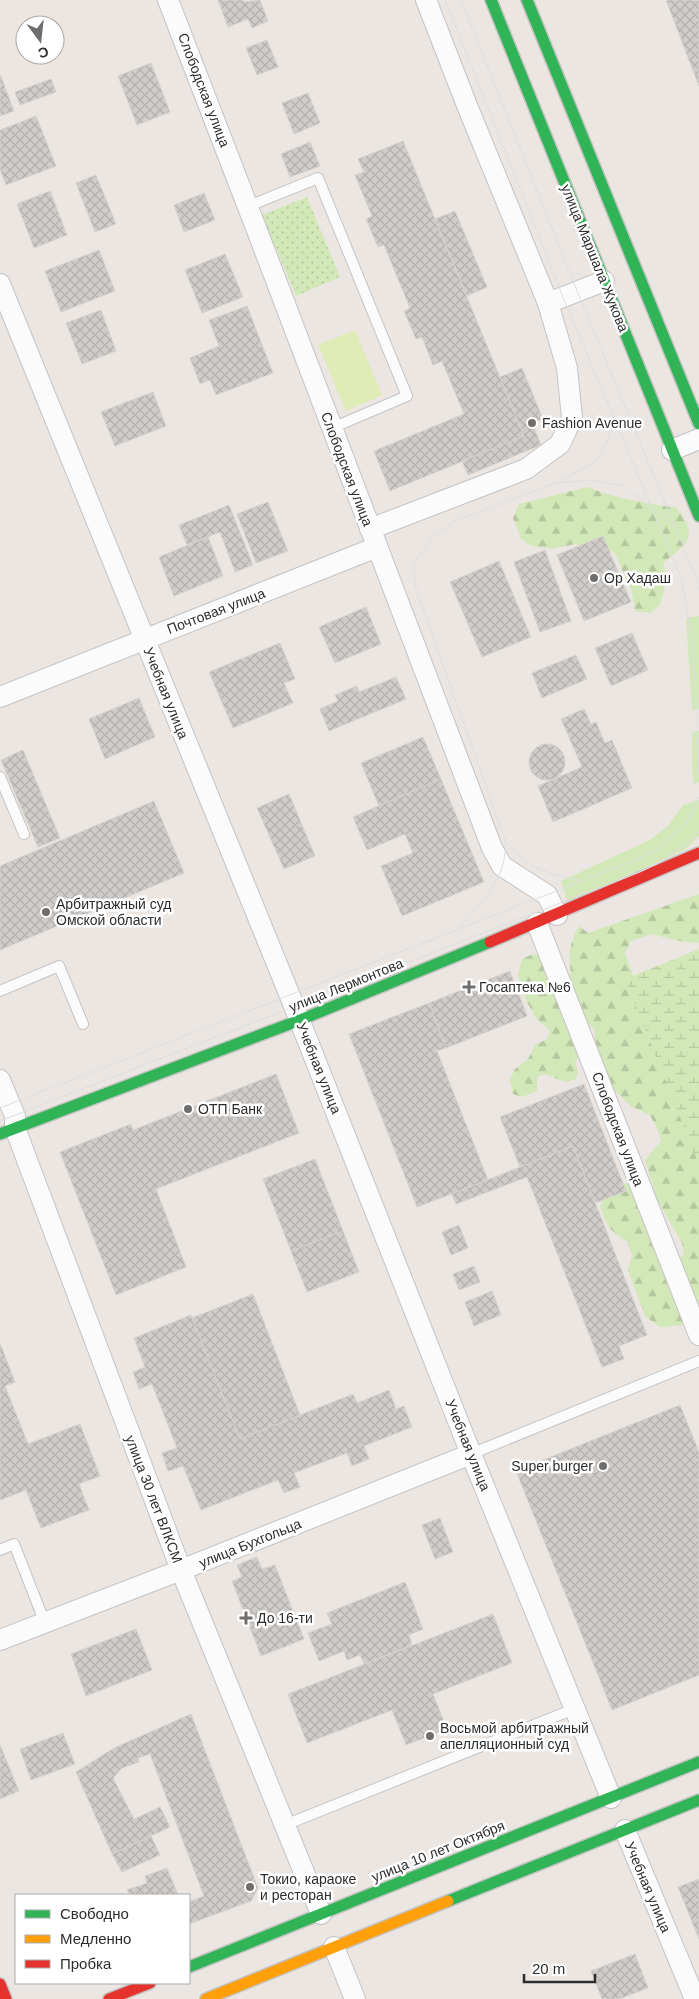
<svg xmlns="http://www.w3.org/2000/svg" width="699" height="1999" viewBox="0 0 699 1999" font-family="Helvetica,sans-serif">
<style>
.grass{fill:#d3e8b9}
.forest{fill:url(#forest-firs)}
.wetland{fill:url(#wetland-marsh)}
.park{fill:url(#park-dots)}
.pitch{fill:#dfecb6}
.building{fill:url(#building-cross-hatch);stroke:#d6d2ce}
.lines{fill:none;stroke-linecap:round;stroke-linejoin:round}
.lane-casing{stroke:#c4c3c3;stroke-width:12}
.street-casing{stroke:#c4c3c3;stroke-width:22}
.fast-casing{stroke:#c4c3c3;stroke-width:14}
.slow-casing{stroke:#c4c3c3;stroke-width:14}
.jam-casing{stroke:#c4c3c3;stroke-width:14}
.lane{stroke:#fcfbfb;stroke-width:10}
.street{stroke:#fcfbfb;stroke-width:20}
.fast{stroke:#30b455;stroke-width:11}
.slow{stroke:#ff9f0a;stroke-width:11}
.jam{stroke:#e5322d;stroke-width:11}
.tram{stroke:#dedee0;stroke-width:1}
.poi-dot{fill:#706e6c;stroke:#fff;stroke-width:2}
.labels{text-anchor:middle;stroke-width:5;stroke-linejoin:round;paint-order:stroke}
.street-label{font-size:14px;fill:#2d2d2d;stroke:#fff}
.poi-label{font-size:14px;fill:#2d2d2d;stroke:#fff;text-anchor:start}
</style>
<defs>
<pattern id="forest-firs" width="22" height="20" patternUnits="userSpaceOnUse" patternTransform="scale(1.25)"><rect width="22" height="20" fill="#d3e8b9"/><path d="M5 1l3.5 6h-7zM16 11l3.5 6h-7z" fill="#b5c79f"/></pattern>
<pattern id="wetland-marsh" width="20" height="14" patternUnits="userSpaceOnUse" patternTransform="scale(1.25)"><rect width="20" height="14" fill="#d3e8b9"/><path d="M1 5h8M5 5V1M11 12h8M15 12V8" fill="none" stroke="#b5c79f"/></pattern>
<pattern id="park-dots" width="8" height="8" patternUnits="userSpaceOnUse" patternTransform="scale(1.25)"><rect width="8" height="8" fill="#d3e8b9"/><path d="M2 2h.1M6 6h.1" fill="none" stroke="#b5c79f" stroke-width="1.8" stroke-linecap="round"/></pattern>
<pattern id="building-cross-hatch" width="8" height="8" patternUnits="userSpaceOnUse" patternTransform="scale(1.25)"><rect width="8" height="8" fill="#d0ccc9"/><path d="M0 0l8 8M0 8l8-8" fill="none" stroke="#b3b0ad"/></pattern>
</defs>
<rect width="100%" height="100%" fill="#ebe6e2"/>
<!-- grass -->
<g class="grass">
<path d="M 699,616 L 699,709 L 692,711 L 686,618 Z"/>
<path d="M 699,731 L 699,782 L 694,784 L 692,770 L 692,732 Z"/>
<path d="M 699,800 L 699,836 L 686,849 L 568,903 L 561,881 L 650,840 L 669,825 L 683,805 Z"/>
</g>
<!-- forest -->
<g class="forest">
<path d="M 588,487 C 616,499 647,503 677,508 C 699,538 688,543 663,563 L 667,578 L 660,605 L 650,613 L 635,611 L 631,589 L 614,552 L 575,544 L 553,549 L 531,546 L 521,539 L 513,518 L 519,504 Z"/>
<path d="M 699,894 L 699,943 L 678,941 L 652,934 L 631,941 L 625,953 L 699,1154 L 699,1327 L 685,1325 L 660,1327 L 645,1316 L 634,1287 L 628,1270 L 632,1255 L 627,1241 C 610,1232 605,1223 600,1206 L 609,1186 L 630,1183 L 642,1207 L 647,1229 L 676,1260 L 684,1255 L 682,1243 L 657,1199 L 645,1160 L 661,1141 L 659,1133 L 650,1115 L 632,1107 L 613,1089 L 594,1052 L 595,1031 L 583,1017 L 582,1006 L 562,1003 L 581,1055 L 575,1061 L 578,1072 L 576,1079 L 565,1082 L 545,1074 L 537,1077 L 537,1091 L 522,1097 L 513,1094 L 510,1079 L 515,1069 L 528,1059 L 535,1045 L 547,1039 L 550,1031 L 535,1017 L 526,1000 L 518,976 L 522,959 L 533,954 L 543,956 L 556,981 L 571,974 C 568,953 569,945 579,926 L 588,933 Z"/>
</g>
<!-- wetland -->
<path class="wetland" d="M 699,949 L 699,1165 L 625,979 Z"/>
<!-- park -->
<path class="park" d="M 307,197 L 340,277 L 296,296 L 262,215 Z"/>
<!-- pitch -->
<path class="pitch" d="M 355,330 L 382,395 L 346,411 L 318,345 Z"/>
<!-- building -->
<g class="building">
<path d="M 218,0 L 243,0 L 244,2 L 260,0 L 268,21 L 252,28 L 248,19 L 228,27 Z"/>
<path d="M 666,0 L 699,0 L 699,86 Z"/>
<path d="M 267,40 L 278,67 L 257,75 L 246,48 Z"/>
<path d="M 151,63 L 170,112 L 137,125 L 118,76 Z"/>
<path d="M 0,74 L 14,111 L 0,116 Z"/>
<path d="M 51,79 L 56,92 L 20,105 L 15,92 Z"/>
<path d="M 308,93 L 320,123 L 294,134 L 282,103 Z"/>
<path d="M 36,116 L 56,166 L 6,185 L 0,169 L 0,130 Z"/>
<path d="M 403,141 L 524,436 L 390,491 L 374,451 L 464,414 L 442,361 L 433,365 L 422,337 L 416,339 L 404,311 L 410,308 L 384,245 L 378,247 L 366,219 L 372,216 L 355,175 L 364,172 L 358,159 Z"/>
<path d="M 310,142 L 320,166 L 290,177 L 281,154 Z"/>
<path d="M 96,175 L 116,224 L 95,232 L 76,183 Z"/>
<path d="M 50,191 L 67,235 L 34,248 L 17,204 Z"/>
<path d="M 204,193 L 215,220 L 184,232 L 174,205 Z"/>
<path d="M 455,211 L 487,287 L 467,296 L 435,219 Z"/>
<path d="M 99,250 L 115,291 L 61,312 L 45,271 Z"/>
<path d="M 225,254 L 243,297 L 202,313 L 185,270 Z"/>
<path d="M 247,306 L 273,373 L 216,395 L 210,380 L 200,384 L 190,358 L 219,346 L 209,320 Z"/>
<path d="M 101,310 L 116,351 L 82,364 L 66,323 Z"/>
<path d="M 522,368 L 543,419 L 532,423 L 541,445 L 468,475 L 462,461 L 524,436 L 500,377 Z"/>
<path d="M 153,392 L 166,426 L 115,446 L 101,412 Z"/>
<path d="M 268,502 L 288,551 L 256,563 L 237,514 Z"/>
<path d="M 229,505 L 253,565 L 235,572 L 220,532 L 187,545 L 179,525 Z"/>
<path d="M 603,536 L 631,602 L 584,621 L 557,555 Z"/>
<path d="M 208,537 L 223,576 L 174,596 L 159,557 Z"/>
<path d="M 545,550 L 571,621 L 540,632 L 514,562 Z"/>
<path d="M 499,561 L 531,637 L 482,657 L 450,582 Z"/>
<path d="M 366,607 L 381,644 L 335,663 L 319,627 Z"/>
<path d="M 632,633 L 648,670 L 611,686 L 595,648 Z"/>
<path d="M 280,643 L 295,679 L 284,683 L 293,703 L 233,728 L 209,672 Z"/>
<path d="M 576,655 L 587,679 L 542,698 L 532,673 Z"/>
<path d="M 396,677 L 406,699 L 329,731 L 320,709 L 338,701 L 335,695 L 357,686 L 359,692 Z"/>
<path d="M 139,698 L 155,737 L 105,759 L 89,719 Z"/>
<path d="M 584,709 L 591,724 L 596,722 L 605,743 L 612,740 L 632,788 L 553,822 L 538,786 L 582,767 L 561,719 Z"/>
<path d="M 423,737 L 441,779 L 379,806 L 361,763 Z"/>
<circle cx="547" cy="762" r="18"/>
<path d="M 23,750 L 60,838 L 38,847 L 1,760 Z"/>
<path d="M 441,779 L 484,882 L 402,916 L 381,866 L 413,853 L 405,834 L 367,850 L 353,817 Z"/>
<path d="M 289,794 L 315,856 L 284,869 L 257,808 Z"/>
<path d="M 154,801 L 184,873 L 0,950 L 0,866 Z"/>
<path d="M 510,971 L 527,1016 L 446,1048 L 429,1003 Z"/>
<path d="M 429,1003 L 446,1048 L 437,1051 L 488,1180 L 417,1207 L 349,1034 Z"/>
<path d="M 276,1074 L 299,1133 L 156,1189 L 186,1267 L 116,1295 L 60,1152 L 131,1124 L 133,1130 Z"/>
<path d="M 584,1084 L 626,1191 L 595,1203 L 573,1146 L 520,1167 L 500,1117 Z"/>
<path d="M 573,1146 L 647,1335 L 619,1346 L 624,1359 L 602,1367 L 527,1177 L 456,1204 L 452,1194 Z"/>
<path d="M 315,1159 L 343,1231 L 291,1251 L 263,1179 Z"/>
<path d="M 459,1225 L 468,1248 L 451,1255 L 442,1232 Z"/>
<path d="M 343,1231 L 359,1272 L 307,1292 L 291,1251 Z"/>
<path d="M 474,1266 L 480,1282 L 459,1290 L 453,1274 Z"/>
<path d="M 492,1291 L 501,1315 L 474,1326 L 465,1302 Z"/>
<path d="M 253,1294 L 300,1415 L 240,1439 L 192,1318 Z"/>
<path d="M 191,1315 L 240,1439 L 353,1394 L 357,1403 L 389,1390 L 396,1409 L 404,1406 L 412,1427 L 364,1446 L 369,1459 L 352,1466 L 347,1453 L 294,1473 L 300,1487 L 284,1493 L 278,1480 L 201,1510 L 183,1466 L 168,1471 L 162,1453 L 177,1448 L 152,1384 L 139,1389 L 133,1372 L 145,1367 L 134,1338 Z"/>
<path d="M 0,1343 L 15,1382 L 5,1386 L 28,1444 L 80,1424 L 100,1476 L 79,1484 L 89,1510 L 41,1528 L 26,1490 L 0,1500 Z"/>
<path d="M 680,1405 L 699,1452 L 699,1675 L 612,1710 L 516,1471 Z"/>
<path d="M 440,1518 L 453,1552 L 435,1559 L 422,1525 Z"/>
<path d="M 257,1557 L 262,1569 L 275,1565 L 304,1639 L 261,1656 L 232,1581 L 242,1577 L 237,1565 Z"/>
<path d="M 405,1582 L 423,1629 L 409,1635 L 412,1645 L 364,1664 L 360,1655 L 347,1660 L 344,1651 L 319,1661 L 308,1633 L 332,1624 L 327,1613 Z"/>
<path d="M 493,1614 L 512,1663 L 433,1694 L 447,1729 L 406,1745 L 392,1710 L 307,1743 L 288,1694 Z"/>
<path d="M 136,1629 L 152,1670 L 86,1696 L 71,1654 Z"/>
<path d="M 191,1714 L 258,1888 L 251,1901 L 189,1924 L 189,1902 L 204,1896 L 150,1754 L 138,1758 L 139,1762 L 122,1768 L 113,1778 L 134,1819 L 160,1807 L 170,1827 L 112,1854 L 76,1772 L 114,1748 Z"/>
<path d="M 63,1733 L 75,1764 L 31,1780 L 20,1749 Z"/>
<path d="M 0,1745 L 19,1791 L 0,1799 Z"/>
<path d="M 151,1836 L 160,1855 L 122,1872 L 112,1854 Z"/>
<path d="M 167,1868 L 178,1895 L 130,1895 L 127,1890 L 147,1883 L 145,1876 Z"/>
<path d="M 699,1879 L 699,1939 L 678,1887 Z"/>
<path d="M 635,1954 L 648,1988 L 619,1999 L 602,1999 L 591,1971 Z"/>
</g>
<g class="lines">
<defs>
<g id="lane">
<path d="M 249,206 L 318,178 L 407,396 L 332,428"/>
<path d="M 0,777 L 24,834"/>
<path d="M 0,991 L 59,966 L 83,1024"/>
<path d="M 471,1454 L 699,1361"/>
<path d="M 0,1550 L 14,1544 L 45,1623"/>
<path d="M 285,1825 L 574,1709"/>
</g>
<g id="street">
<path d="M 168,0 C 278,282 384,566 492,848 L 502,866 L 547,895 L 557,915"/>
<path d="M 0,284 L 290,996 L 471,1454 L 611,1798"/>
<path d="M 548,303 L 604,281"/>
<path d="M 672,450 L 699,439"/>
<path d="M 370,529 L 526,469 L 560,444 L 572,418 L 567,368 L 548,303 L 468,108 L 426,0"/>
<path d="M 0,697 L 377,547"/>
<path d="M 537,923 L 699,1335"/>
<path d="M 0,1080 L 15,1116 L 15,1128 L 181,1570 L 321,1914"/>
<path d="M 0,1640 L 181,1570 L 471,1454"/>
<path d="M 625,1830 L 695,1999"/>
<path d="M 334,1947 L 355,1999"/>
</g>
<g id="fast">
<path d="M 491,0 L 699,516"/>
<path d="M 527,0 L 699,424"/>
<path d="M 0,1134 L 300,1020 L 490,942"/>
<path d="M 448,1901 L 699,1800"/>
<path d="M 189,1967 L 699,1762"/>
</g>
<path id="slow" d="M 206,1999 L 448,1901"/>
<g id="jam">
<path d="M 490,942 L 699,853"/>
<path d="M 0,1984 L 6,1999"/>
<path d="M 109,1999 L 150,1983"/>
</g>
</defs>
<!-- lane casing -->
<use href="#lane" class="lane-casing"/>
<!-- street casing -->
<use href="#street" class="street-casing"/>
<!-- fast casing -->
<use href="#fast" class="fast-casing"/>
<!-- slow casing -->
<use href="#slow" class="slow-casing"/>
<!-- jam casing -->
<use href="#jam" class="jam-casing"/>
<!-- lane -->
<use href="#lane" class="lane"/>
<!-- street -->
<use href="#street" class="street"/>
<!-- fast -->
<use href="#fast" class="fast"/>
<!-- slow -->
<use href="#slow" class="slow"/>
<!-- jam -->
<use href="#jam" class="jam"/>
<!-- tram -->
<g class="tram">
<path d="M 445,0 L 563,297 L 681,577 C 695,642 697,709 699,776"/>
<path d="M 461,0 L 577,291 L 696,577 L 699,592"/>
<path d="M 560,481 L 595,462 L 607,442 L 613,416"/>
<path d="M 582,881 C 550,874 525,869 505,840 L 415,586 L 414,563 L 433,537 L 455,521 L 555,483 L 591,480 L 624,486 L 675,527"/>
<path d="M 459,927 C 482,904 509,875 505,840"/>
<path d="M 0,1108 L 636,860 L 664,845 L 687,822 L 699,797"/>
<path d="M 0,1121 L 640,872 C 664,861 680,851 699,832"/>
</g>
</g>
<!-- markers -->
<g class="poi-dot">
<circle cx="532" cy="423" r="5"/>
<circle cx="594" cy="578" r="5"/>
<circle cx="46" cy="912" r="5"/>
<path d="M466.5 979.5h5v5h5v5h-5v5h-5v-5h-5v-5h5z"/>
<circle cx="188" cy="1109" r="5"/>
<circle cx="603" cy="1466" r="5"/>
<path d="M243.5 1610.5h5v5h5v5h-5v5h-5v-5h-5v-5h5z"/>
<circle cx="430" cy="1736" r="5"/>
<circle cx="250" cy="1887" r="5"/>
</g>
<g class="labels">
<!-- street labels -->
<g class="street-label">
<text transform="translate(204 90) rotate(69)" y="5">Слободская улица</text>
<text transform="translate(595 258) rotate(68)" y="5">улица Маршала Жукова</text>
<text transform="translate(347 469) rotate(69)" y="5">Слободская улица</text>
<text transform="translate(216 611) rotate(-21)" y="5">Почтовая улица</text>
<text transform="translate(166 693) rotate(68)" y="5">Учебная улица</text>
<text transform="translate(346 985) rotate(-22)" y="5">улица Лермонтова</text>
<text transform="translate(319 1068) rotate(68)" y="5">Учебная улица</text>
<text transform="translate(618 1129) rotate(69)" y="5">Слободская улица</text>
<text transform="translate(468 1445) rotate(68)" y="5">Учебная улица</text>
<text transform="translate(154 1499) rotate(69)" y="5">улица 30 лет ВЛКСМ</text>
<text transform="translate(250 1543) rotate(-22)" y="5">улица Бухгольца</text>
<text transform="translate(438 1851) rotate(-22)" y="5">улица 10 лет Октября</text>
<text transform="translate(648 1887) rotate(67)" y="5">Учебная улица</text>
</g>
<!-- poi labels -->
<g class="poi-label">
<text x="542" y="428">Fashion Avenue</text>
<text x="604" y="583">Ор Хадаш</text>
<text x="56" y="909">Арбитражный суд<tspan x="56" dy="16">Омской области</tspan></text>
<text x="479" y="992">Госаптека №6</text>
<text x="198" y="1114">ОТП Банк</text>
<text x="593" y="1471" text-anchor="end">Super burger</text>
<text x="257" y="1623">До 16-ти</text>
<text x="440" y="1733">Восьмой арбитражный<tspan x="440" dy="16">апелляционный суд</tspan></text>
<text x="260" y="1884">Токио, караоке<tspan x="260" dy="16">и ресторан</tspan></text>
</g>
</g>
<!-- legend -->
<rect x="15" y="1894" width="175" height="90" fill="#ffffff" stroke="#ababab"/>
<rect x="25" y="1910" width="25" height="8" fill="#30b455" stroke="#ababab"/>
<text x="60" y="1919" font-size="15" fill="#2d2d2d">Свободно</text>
<rect x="25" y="1935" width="25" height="8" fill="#ff9f0a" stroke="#ababab"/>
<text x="60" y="1944" font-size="15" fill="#2d2d2d">Медленно</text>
<rect x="25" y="1960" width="25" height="8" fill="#e5322d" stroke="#ababab"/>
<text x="60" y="1969" font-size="15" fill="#2d2d2d">Пробка</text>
<!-- north arrow -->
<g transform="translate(40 40) rotate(165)"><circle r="24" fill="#ffffff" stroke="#ababab"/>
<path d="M0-4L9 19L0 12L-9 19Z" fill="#706e6c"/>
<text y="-8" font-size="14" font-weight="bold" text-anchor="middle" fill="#2d2d2d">С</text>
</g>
<!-- scale -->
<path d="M524 1974v8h71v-8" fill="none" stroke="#2d2d2d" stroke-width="2.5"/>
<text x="532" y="1974" font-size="15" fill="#2d2d2d" stroke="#ffffff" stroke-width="4" paint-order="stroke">20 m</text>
</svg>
